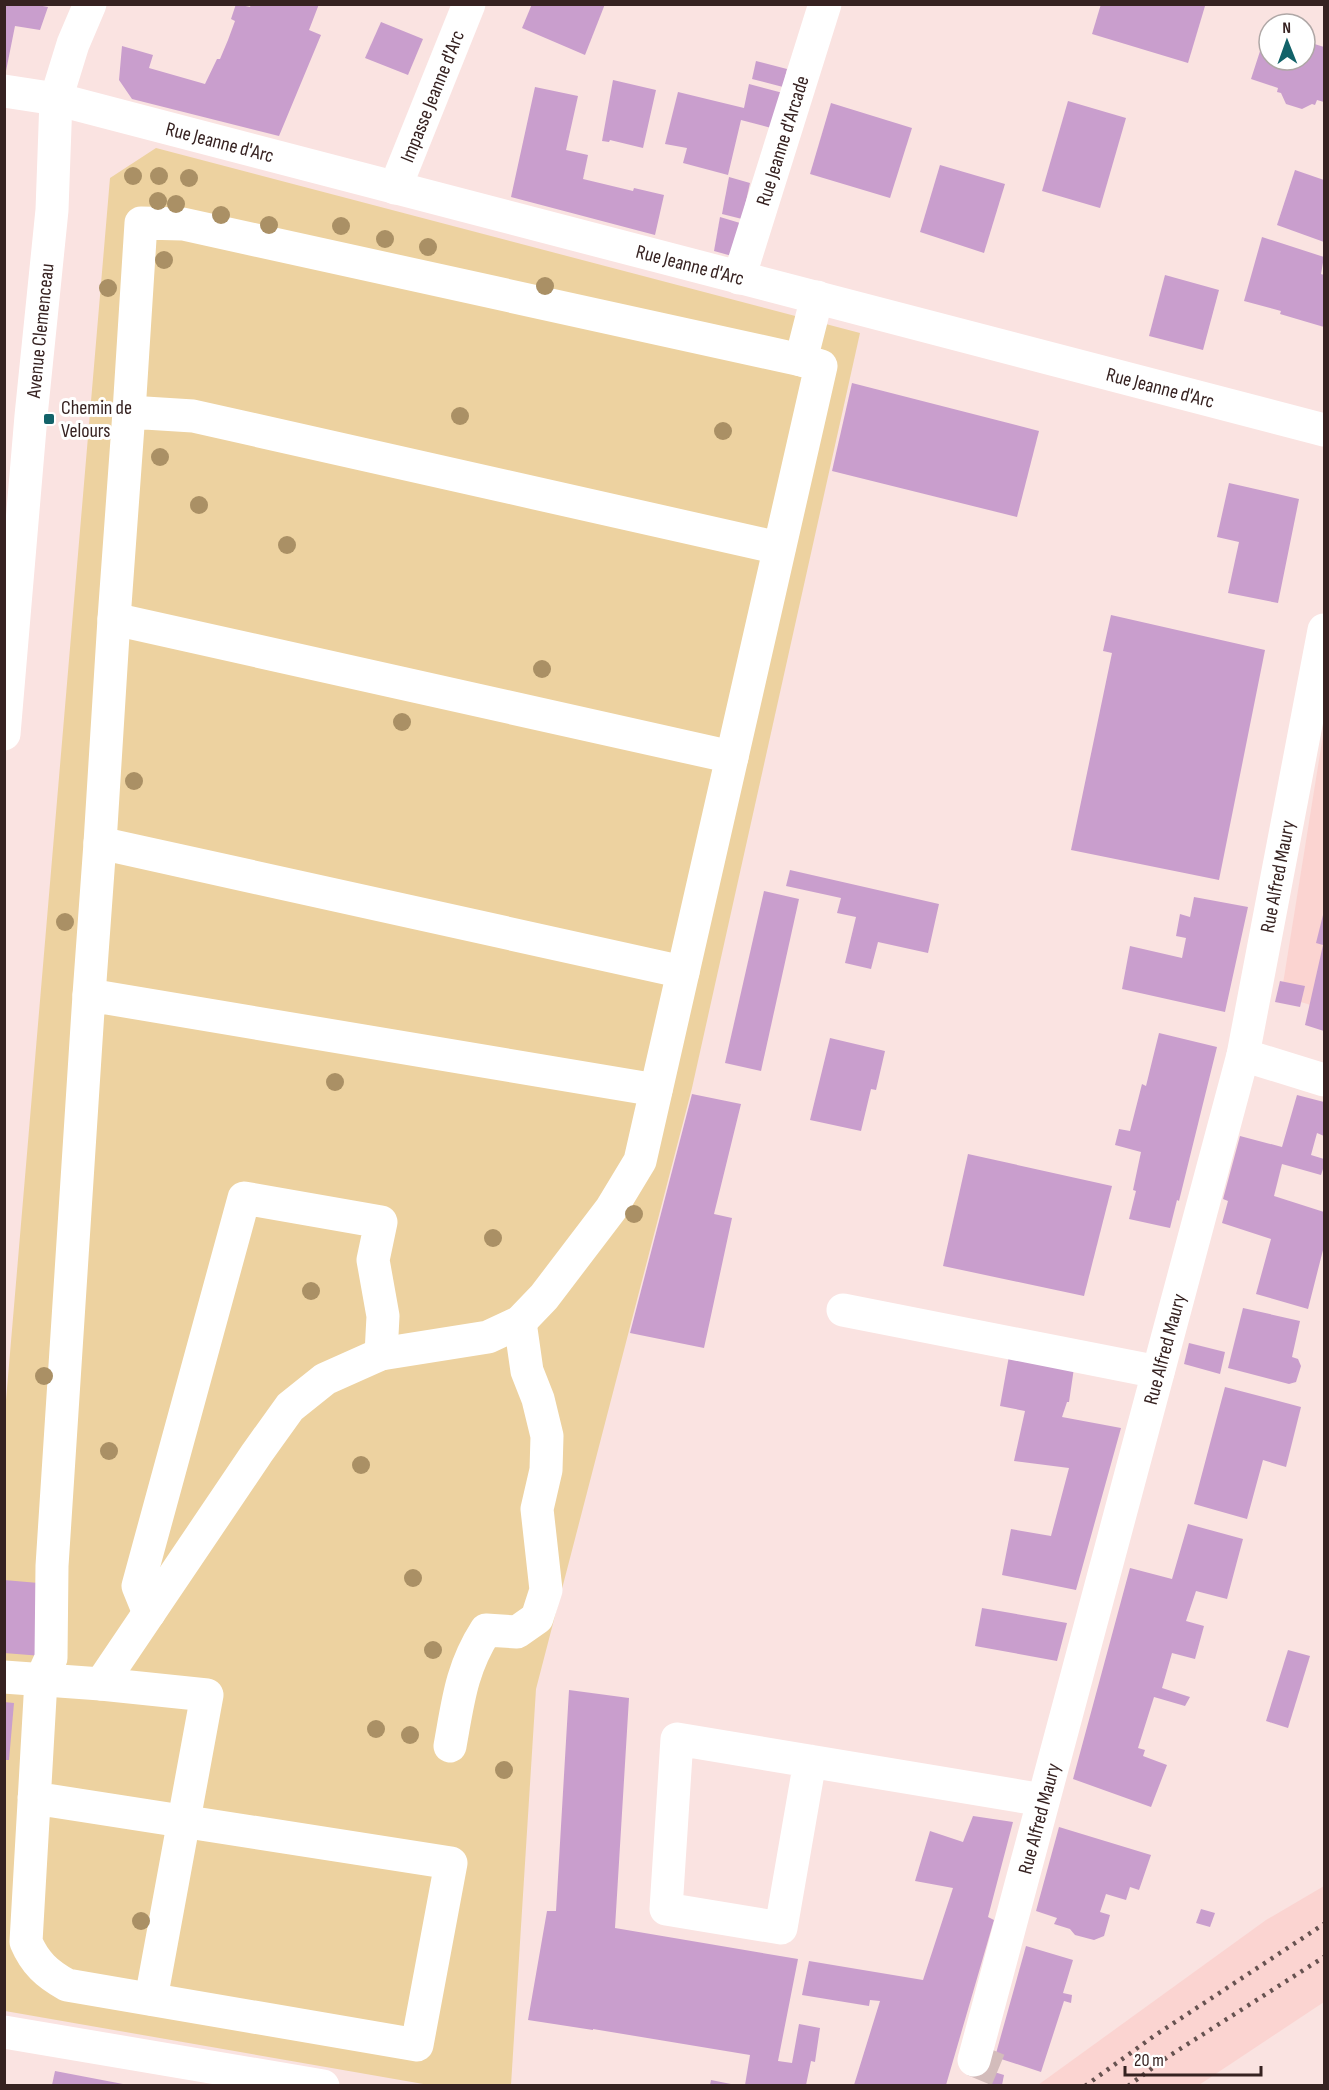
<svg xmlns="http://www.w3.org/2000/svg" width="1329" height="2090" viewBox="0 0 1329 2090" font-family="'Sofia Sans Condensed',sans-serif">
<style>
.built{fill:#fbd4d1}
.green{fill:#edd2a0}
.building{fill:#c99ecd}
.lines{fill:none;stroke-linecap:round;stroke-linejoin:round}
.minor-tunnel{stroke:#d3bcbb;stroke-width:33;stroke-dasharray:33 16;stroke-linecap:butt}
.minor{stroke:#fff;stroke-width:33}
.rail{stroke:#665250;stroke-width:4.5;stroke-dasharray:3 6;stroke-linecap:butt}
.tree{fill:#aa9065}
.poi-dot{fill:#126269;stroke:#fff;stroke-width:2}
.labels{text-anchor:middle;stroke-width:6;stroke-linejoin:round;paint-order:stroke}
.street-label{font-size:20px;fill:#362221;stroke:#fff}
.poi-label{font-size:20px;fill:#362221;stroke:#fff;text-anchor:start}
</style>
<rect width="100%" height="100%" fill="#fae3e1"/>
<!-- built -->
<g class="built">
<path d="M 1324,729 L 1324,1009 L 1281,996 Z"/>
<path d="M 1324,1886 L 1324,2002 L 1199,2085 L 1038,2085 L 1266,1920 Z"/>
</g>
<!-- green -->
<path class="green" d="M 156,148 L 860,333 L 692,1088 L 536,1689 L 511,2085 L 429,2085 L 5,2011 L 5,1412 L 110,178 Z"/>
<!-- building -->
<g class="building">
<path d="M 5,4 L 32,4 L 48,7 L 40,30 L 15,26 L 6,71 Z"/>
<path d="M 236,4 L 250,7 L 251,4 L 319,4 L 309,30 L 321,35 L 279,136 L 132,99 L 119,80 L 122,46 L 153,55 L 149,68 L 205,84 L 217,59 L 220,59 L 228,40 L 235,21 L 231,19 Z"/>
<path d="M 532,4 L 605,4 L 585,55 L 522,28 Z"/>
<path d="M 1101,4 L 1205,6 L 1188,63 L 1092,34 Z"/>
<path d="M 381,22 L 423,39 L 408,75 L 365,58 Z"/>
<path d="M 1305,41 L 1324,47 L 1324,102 L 1317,100 L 1315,105 L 1312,104 L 1302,109 L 1286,104 L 1281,93 L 1277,92 L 1278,88 L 1251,79 L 1262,45 L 1269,47 L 1269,60 L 1305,60 Z"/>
<path d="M 756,61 L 787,69 L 783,87 L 752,79 Z"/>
<path d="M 613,80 L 656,90 L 643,148 L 610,140 L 609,142 L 602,141 Z"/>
<path d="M 749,84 L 783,93 L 775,129 L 741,120 L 728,175 L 683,163 L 687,148 L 665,144 L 678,92 L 744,108 Z"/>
<path d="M 535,87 L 578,96 L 566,150 L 588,155 L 583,179 L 633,191 L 634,188 L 664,195 L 655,235 L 511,197 Z"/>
<path d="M 1068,101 L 1126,118 L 1100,208 L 1042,191 Z"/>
<path d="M 831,103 L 912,128 L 890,198 L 810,174 Z"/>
<path d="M 940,165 L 1005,184 L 984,253 L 920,232 Z"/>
<path d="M 1295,170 L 1324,180 L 1324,242 L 1277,225 Z"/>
<path d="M 729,177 L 750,183 L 742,219 L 722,214 Z"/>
<path d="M 720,217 L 740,223 L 732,256 L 714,251 Z"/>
<path d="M 1262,237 L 1324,257 L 1321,274 L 1324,275 L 1324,327 L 1280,314 L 1281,311 L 1244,301 Z"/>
<path d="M 1165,275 L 1219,290 L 1203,350 L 1149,336 Z"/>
<path d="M 852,383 L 1039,431 L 1017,517 L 832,471 Z"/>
<path d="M 1229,483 L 1299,499 L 1278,603 L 1228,593 L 1239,542 L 1217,537 Z"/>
<path d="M 1111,615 L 1265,650 L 1219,880 L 1071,850 L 1112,653 L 1103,651 Z"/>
<path d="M 790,870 L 939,904 L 928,953 L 878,942 L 871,969 L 845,963 L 856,917 L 837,913 L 841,898 L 786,886 Z"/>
<path d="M 764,891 L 799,899 L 761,1071 L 725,1063 Z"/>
<path d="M 1194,897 L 1248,907 L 1225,1012 L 1122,989 L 1130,946 L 1182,958 L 1186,938 L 1176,936 L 1180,914 L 1190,917 Z"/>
<path d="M 1324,911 L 1324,1031 L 1305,1025 L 1323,945 L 1316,943 Z"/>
<path d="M 1280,981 L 1305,986 L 1300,1007 L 1275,1002 Z"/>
<path d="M 1159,1033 L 1217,1047 L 1179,1201 L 1177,1200 L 1170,1228 L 1129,1219 L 1136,1191 L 1133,1190 L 1141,1152 L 1115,1145 L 1119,1129 L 1130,1131 L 1142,1084 L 1146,1086 Z"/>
<path d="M 830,1038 L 885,1051 L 876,1090 L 871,1089 L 861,1131 L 810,1120 Z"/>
<path d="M 692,1094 L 741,1104 L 714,1214 L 732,1218 L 704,1348 L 630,1333 Z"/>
<path d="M 1297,1095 L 1324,1102 L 1324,1136 L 1317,1133 L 1311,1155 L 1324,1159 L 1324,1166 L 1321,1175 L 1282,1164 L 1274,1196 L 1324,1212 L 1324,1246 L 1308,1309 L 1256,1294 L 1271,1239 L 1222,1223 L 1228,1201 L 1223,1199 L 1240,1136 L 1282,1147 Z"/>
<path d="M 968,1154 L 1112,1186 L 1084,1296 L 943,1266 Z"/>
<path d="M 1243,1308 L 1300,1321 L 1292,1357 L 1298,1359 L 1301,1366 L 1296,1382 L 1289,1384 L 1228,1368 Z"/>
<path d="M 1189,1343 L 1225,1352 L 1220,1374 L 1184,1364 Z"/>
<path d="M 1009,1356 L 1074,1368 L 1069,1402 L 1067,1402 L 1062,1417 L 1121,1428 L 1076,1590 L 1002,1575 L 1011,1529 L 1051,1536 L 1069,1468 L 1014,1461 L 1025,1411 L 1000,1406 Z"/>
<path d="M 1225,1387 L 1301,1407 L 1286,1467 L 1263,1460 L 1247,1519 L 1194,1504 Z"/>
<path d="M 1188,1524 L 1243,1539 L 1227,1599 L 1196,1591 L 1186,1621 L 1204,1626 L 1195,1659 L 1172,1653 L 1162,1688 L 1190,1697 L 1185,1706 L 1154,1697 L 1138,1748 L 1145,1750 L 1143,1756 L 1167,1765 L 1151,1807 L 1073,1779 L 1130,1568 L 1172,1579 Z"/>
<path d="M 4,1580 L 50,1584 L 42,1656 L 4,1653 Z"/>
<path d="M 982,1608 L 1067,1623 L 1057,1661 L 975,1646 Z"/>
<path d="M 1288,1650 L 1310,1656 L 1288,1728 L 1266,1721 Z"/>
<path d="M 569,1690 L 629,1698 L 615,1928 L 798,1959 L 778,2061 L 792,2063 L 799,2024 L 820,2028 L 815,2062 L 811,2061 L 806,2085 L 745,2085 L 750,2055 L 593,2029 L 593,2030 L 528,2020 L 547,1911 L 556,1911 Z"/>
<path d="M 4,1702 L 14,1703 L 9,1760 L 4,1760 Z"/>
<path d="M 973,1816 L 1013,1822 L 988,1917 L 994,1920 L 946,2085 L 854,2085 L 880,2001 L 870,2000 L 869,2006 L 802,1995 L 809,1961 L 923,1980 L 953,1888 L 915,1881 L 930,1831 L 963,1842 Z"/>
<path d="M 1059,1827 L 1151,1855 L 1139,1890 L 1130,1887 L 1126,1900 L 1106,1894 L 1100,1912 L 1110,1915 L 1104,1936 L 1094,1940 L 1075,1935 L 1070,1929 L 1054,1924 L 1057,1918 L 1036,1911 Z"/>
<path d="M 1201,1909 L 1215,1913 L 1210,1927 L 1196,1923 Z"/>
<path d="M 1026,1946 L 1073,1960 L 1063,1993 L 1072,1995 L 1071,2003 L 1064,2001 L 1041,2072 L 995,2057 Z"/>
<path d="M 55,2071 L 123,2084 L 123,2085 L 52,2085 Z"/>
<path d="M 991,2071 L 1004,2075 L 1002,2085 L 988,2085 Z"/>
<path d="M 711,2080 L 731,2084 L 731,2085 L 710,2085 Z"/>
</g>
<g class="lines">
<!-- minor-tunnel -->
<path class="minor-tunnel" d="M 974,2060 L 998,2070"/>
<!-- minor -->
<g class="minor">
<path id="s1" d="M 4,91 L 56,99 L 1324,430"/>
<path id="s2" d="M 395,188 L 469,4"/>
<path id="s3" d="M 739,278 L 825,4"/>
<path d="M 129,412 L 141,223 L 183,224 L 801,360"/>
<path d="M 114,619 L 129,412 L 193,416 L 779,548"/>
<path id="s4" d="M 4,734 L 31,416 L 52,210 L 56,99 L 73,44 L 90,4"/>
<path d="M 100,843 L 114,619 L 732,757"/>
<path d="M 89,995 L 100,843 L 683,972"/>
<path d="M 1243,1055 L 1324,1080"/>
<path d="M 843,1310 L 1158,1372"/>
<path d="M 149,1613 L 138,1586 L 244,1198 L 381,1222 L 373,1260 L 383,1316 L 381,1354"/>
<path d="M 4,1677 L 101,1684 L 257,1453 L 290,1407 L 325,1379 L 381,1354 L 488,1337 L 520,1322 L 544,1297 L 611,1209 L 640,1161 L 821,366 L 801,360 L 817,297"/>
<path d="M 101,1684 L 207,1695 L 151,1999"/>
<path d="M 450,1746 C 458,1702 461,1669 486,1630 L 517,1632 L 537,1618 L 546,1590 L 537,1509 L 546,1470 L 547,1436 L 538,1399 L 527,1371 L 520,1322"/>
<path d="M 810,1761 L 781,1928 L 666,1909 L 677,1739 L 1043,1800"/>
<path d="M 34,1798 L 451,1863 L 417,2045 L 67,1985 C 47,1974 35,1963 26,1942 L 41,1680 L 51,1658 L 52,1566 L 89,995 L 656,1090"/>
<path d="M 4,2032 L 323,2086"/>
<path id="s5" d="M 974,2060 L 1243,1055 L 1324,630"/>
</g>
<!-- rail -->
<g class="rail">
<path d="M 1085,2086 L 1154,2036 L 1324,1924"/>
<path d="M 1128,2086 L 1169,2056 L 1324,1957"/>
</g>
</g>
<!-- trees -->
<g class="tree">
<circle cx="133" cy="176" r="9"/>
<circle cx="159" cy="176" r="9"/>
<circle cx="189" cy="178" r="9"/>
<circle cx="158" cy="201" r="9"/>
<circle cx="176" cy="204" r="9"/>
<circle cx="221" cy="215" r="9"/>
<circle cx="269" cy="225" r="9"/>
<circle cx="341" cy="226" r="9"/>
<circle cx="385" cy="239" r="9"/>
<circle cx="428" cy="247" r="9"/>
<circle cx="164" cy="260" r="9"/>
<circle cx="545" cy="286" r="9"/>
<circle cx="108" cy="288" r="9"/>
<circle cx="460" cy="416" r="9"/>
<circle cx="723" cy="431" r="9"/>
<circle cx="160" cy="457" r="9"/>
<circle cx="199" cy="505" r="9"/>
<circle cx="287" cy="545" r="9"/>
<circle cx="542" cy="669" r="9"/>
<circle cx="402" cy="722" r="9"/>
<circle cx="134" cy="781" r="9"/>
<circle cx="65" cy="922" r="9"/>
<circle cx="335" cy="1082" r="9"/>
<circle cx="634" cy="1214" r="9"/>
<circle cx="493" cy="1238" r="9"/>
<circle cx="311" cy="1291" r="9"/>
<circle cx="44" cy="1376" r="9"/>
<circle cx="109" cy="1451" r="9"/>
<circle cx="361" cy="1465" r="9"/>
<circle cx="413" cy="1578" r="9"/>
<circle cx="433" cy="1650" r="9"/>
<circle cx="376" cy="1729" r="9"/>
<circle cx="410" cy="1735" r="9"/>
<circle cx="504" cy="1770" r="9"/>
<circle cx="141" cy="1921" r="9"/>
</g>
<!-- markers -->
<rect class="poi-dot" x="43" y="413" width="12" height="12" rx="3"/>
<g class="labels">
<!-- street labels -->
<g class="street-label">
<text dy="7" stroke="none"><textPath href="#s2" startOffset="99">Impasse Jeanne d'Arc</textPath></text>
<text dy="7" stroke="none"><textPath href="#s3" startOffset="144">Rue Jeanne d'Arcade</textPath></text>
<text dy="7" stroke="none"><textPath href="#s1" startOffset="222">Rue Jeanne d'Arc</textPath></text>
<text dy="7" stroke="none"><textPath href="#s1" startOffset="708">Rue Jeanne d'Arc</textPath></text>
<text dy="7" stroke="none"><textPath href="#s4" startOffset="405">Avenue Clemenceau</textPath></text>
<text dy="7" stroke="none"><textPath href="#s1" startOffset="1194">Rue Jeanne d'Arc</textPath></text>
<text dy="7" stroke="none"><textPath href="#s5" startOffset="1222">Rue Alfred Maury</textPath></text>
<text dy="7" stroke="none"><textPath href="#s5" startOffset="736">Rue Alfred Maury</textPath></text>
<text dy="7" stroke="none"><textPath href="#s5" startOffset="250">Rue Alfred Maury</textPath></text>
</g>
<!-- poi labels -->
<g class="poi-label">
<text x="61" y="414">Chemin de<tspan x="61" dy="23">Velours</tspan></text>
</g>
</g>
<!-- border -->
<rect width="1329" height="2090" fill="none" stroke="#362221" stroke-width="12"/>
<!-- north arrow -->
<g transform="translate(1287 42) rotate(359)"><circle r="28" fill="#ffffff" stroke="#afa7a6" stroke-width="1.5"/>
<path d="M0-4.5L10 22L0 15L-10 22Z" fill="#126269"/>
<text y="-9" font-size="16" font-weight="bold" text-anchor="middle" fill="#362221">N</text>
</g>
<!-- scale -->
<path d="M1125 2066v9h136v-9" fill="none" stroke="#362221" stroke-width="3"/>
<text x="1134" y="2066" font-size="18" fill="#362221" stroke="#ffffff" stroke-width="4.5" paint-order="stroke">20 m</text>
</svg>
